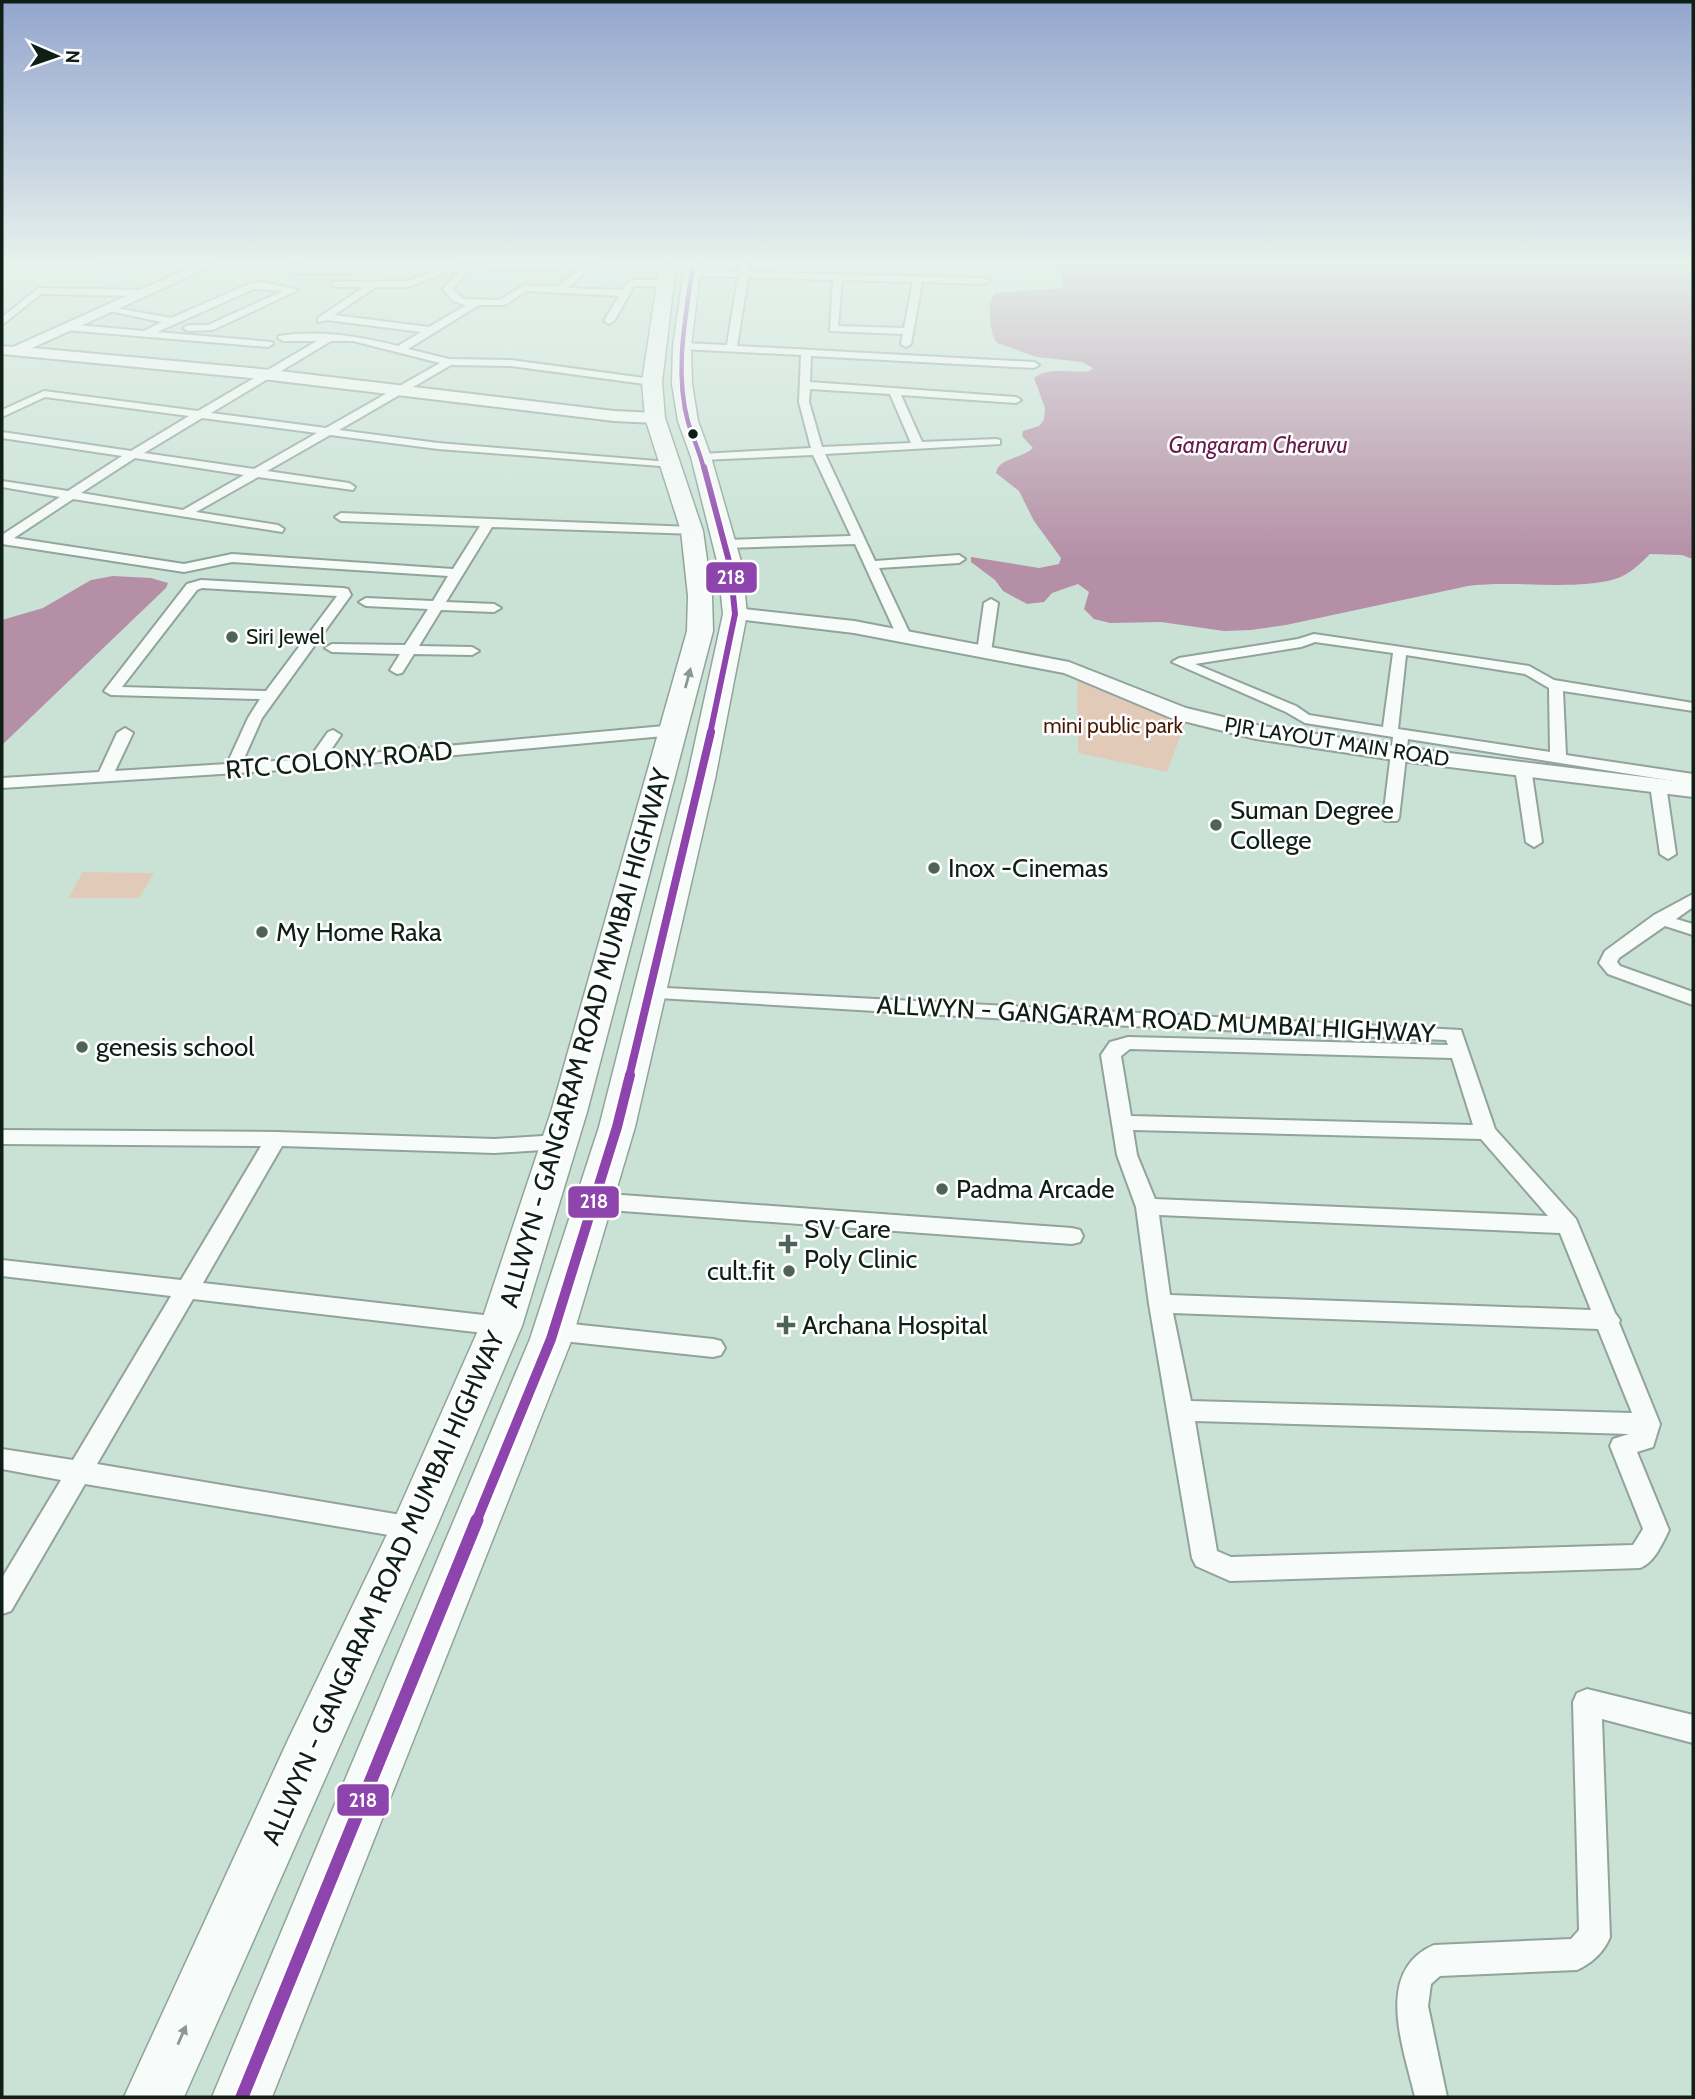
<svg xmlns="http://www.w3.org/2000/svg" width="1695" height="2099" viewBox="0 0 1695 2099" font-family="Cabin,sans-serif">
<style>
.green{fill:#e1cbb8}
.water{fill:#b58fa6}
.lines{fill:none;stroke-linecap:round;stroke-linejoin:round}
.street-casing{stroke:#91a39b;stroke-width:4}
.secondary-casing{stroke:#91a39b;stroke-width:4}
.highway-casing{stroke:#91a39b;stroke-width:3}
.street{fill:#f7fbf9;fill-rule:evenodd}
.secondary{fill:#f7fbf9;fill-rule:evenodd}
.highway{fill:#f7fbf9;fill-rule:evenodd}
.bus-1-far4-casing{stroke:#fff;stroke-width:7}
.bus-1-far3-casing{stroke:#fff;stroke-width:10}
.bus-1-far2-casing{stroke:#fff;stroke-width:12}
.bus-1-far1-casing{stroke:#fff;stroke-width:16}
.bus-1-casing{stroke:#fff;stroke-width:18}
.bus-1-far4{stroke:#8e44ad;stroke-width:4.5}
.bus-1-far3{stroke:#8e44ad;stroke-width:6}
.bus-1-far2{stroke:#8e44ad;stroke-width:8}
.bus-1-far1{stroke:#8e44ad;stroke-width:10}
.bus-1{stroke:#8e44ad;stroke-width:13}
.oneway{fill:#8e9893}
.bus-dot{fill:#0e1f17;stroke:#fff;stroke-width:2.5}
.poi-dot{fill:#50635a;stroke:#fff;stroke-width:2.5}
.labels{text-anchor:middle;stroke-width:5;stroke-linejoin:round;paint-order:stroke}
.far-poi-label{font-size:21px;fill:#0e1f17;stroke:#fff;text-anchor:start}
.far-park-label{font-size:21px;fill:#481b05;stroke:#fff}
.far-street-label{font-size:21px;fill:#0e1f17;stroke:#fff}
.far-water-label{font-size:23px;font-style:italic;fill:#68194e;stroke:#fff}
.street-label{font-size:26px;fill:#0e1f17;stroke:#fff}
.poi-label{font-size:26px;fill:#0e1f17;stroke:#fff;text-anchor:start}
.line-badge{stroke:#fff;stroke-width:2.5}
.badge-label{font-size:19px;text-anchor:middle;font-weight:bold;fill:#fff}
</style>
<rect width="100%" height="100%" fill="#cae2d6"/>
<!-- green -->
<g class="green">
<path d="M 1077,675 L 1186,721 L 1167,772 L 1078,753 Z"/>
<path d="M 83,872 L 154,873 L 139,898 L 68,898 Z"/>
</g>
<!-- water -->
<g class="water">
<path d="M 1049,264 L 1693,264 L 1693,559 L 1682,555 L 1650,554 C 1640,564 1629,575 1615,579 C 1573,591 1514,580 1468,586 L 1286,625 L 1251,630 L 1224,631 L 1161,622 L 1110,623 L 1094,619 L 1084,609 L 1089,592 L 1078,584 L 1052,593 L 1044,602 L 1027,604 L 1003,591 L 995,580 L 971,562 L 971,557 L 1039,568 L 1059,564 L 1061,558 L 1034,521 L 1019,491 L 996,473 C 998,458 1021,459 1033,448 L 1022,436 L 1023,431 L 1039,426 L 1044,420 L 1045,408 L 1034,378 C 1050,366 1072,374 1090,371 L 1093,368 L 1082,362 L 1037,357 L 997,343 C 989,332 987,304 994,293 L 1062,288 L 1064,284 L 1062,273 Z"/>
<path d="M 113,576 L 151,578 L 168,583 L 166,588 L 2,745 L 2,620 L 43,608 L 91,580 Z"/>
</g>
<g class="lines">
<defs>
<g id="street">
<path d="M 99,264 L 204,264 L 207,267 L 203,270 Z"/>
<path d="M 293,264 L 302,264 L 300,267 L 349,267 L 354,270 L 349,273 L 293,273 L 288,270 Z"/>
<path d="M 458,264 L 595,264 L 568,288 L 622,290 L 631,280 L 666,280 L 671,283 L 666,286 L 634,286 L 614,321 L 609,324 L 604,321 L 619,296 L 526,291 L 505,305 L 479,305 L 408,349 L 449,359 L 511,360 L 652,379 L 657,382 L 652,385 L 511,366 L 451,365 L 339,430 L 438,443 L 669,462 L 675,465 L 673,467 L 438,449 L 330,435 L 267,471 L 349,483 L 355,487 L 353,490 L 258,477 L 196,512 L 278,525 L 284,529 L 282,532 L 73,499 L 14,538 L 184,564 L 232,554 L 453,569 L 480,526 L 341,521 L 335,517 L 341,513 L 692,527 L 698,531 L 696,534 L 492,527 L 446,602 L 494,604 L 501,608 L 494,612 L 441,610 L 419,646 L 472,647 L 479,651 L 472,655 L 414,654 L 402,673 L 397,674 L 390,670 L 400,654 L 332,652 L 325,648 L 332,644 L 405,645 L 428,609 L 366,606 L 359,602 L 366,598 L 433,601 L 448,576 L 232,562 L 184,572 L 2,544 L 2,535 L 60,497 L 2,487 L 2,481 L 68,491 L 122,456 L 2,438 L 2,432 L 131,451 L 189,416 L 45,397 L 2,417 L 2,410 L 44,391 L 198,411 L 317,341 L 283,341 L 278,338 L 279,336 C 320,330 358,336 398,346 L 421,332 L 327,320 L 318,322 L 318,318 L 364,287 L 336,287 L 331,284 L 333,282 L 407,281 ZM 581,268 L 557,287 L 524,285 L 500,300 L 463,299 L 453,289 L 469,271 ZM 459,271 L 443,289 L 453,301 L 466,305 L 429,327 L 334,315 L 376,287 L 408,287 L 444,273 ZM 331,341 L 353,341 L 440,363 L 326,428 L 211,413 ZM 202,418 L 317,433 L 254,469 L 144,453 ZM 135,458 L 244,475 L 183,510 L 81,493 Z"/>
<path d="M 740,264 L 749,264 L 748,272 L 984,278 L 989,281 L 984,284 L 922,282 L 911,344 L 906,347 L 901,344 L 903,334 L 830,331 L 833,280 L 748,277 L 737,346 L 1034,362 L 1039,365 L 1034,368 L 811,356 L 810,382 L 1016,397 L 1021,400 L 1016,403 L 901,395 L 922,442 L 996,439 L 1000,440 L 1000,444 L 825,454 L 875,561 L 959,555 L 965,559 L 959,563 L 879,568 L 911,636 L 909,639 L 904,640 L 897,636 L 855,544 L 725,548 L 719,544 L 725,540 L 851,536 L 813,455 L 701,460 L 695,457 L 701,454 L 811,448 L 799,402 L 801,355 L 682,349 L 677,346 L 682,343 L 727,345 L 738,277 L 692,276 L 687,273 L 692,270 L 739,272 ZM 842,280 L 913,282 L 904,328 L 838,326 ZM 810,389 L 890,394 L 911,443 L 822,447 L 809,402 Z"/>
<path d="M 264,282 L 298,290 L 213,330 L 188,331 L 183,328 L 188,325 L 208,325 L 283,291 L 254,289 L 157,332 L 272,342 L 273,344 L 268,347 L 66,330 L 61,327 L 66,324 L 144,331 L 162,322 L 100,309 L 105,306 L 171,318 L 249,284 Z"/>
<path d="M 39,288 L 141,290 L 146,293 L 141,296 L 41,294 L 2,325 L 2,317 Z"/>
<path d="M 201,580 L 343,588 L 348,589 L 351,595 L 262,718 L 242,763 L 309,759 L 328,732 L 333,730 L 341,735 L 326,757 L 675,725 L 683,730 L 675,735 L 314,768 L 2,788 L 2,778 L 99,772 L 117,733 L 125,728 L 133,733 L 115,771 L 227,764 L 248,718 L 260,699 L 111,695 L 104,691 L 187,584 ZM 202,588 L 337,596 L 266,691 L 122,687 L 197,590 Z"/>
<path d="M 991,599 L 998,603 L 991,652 L 984,656 L 977,652 L 984,603 Z"/>
<path d="M 1314,634 L 1529,666 L 1554,680 L 1693,703 L 1693,711 L 1563,691 L 1566,755 L 1693,774 L 1693,784 L 1408,739 L 1399,818 L 1397,821 L 1385,821 L 1383,818 L 1393,737 L 1305,723 L 1286,712 L 1172,662 L 1179,658 L 1298,639 ZM 1315,642 L 1393,653 L 1383,727 L 1309,715 L 1296,706 L 1195,664 L 1301,647 ZM 1406,655 L 1525,674 L 1549,688 L 1550,752 L 1398,729 Z"/>
<path d="M 1523,763 L 1531,768 L 1542,842 L 1534,847 L 1526,842 L 1515,768 Z"/>
<path d="M 1658,780 L 1666,785 L 1676,854 L 1668,859 L 1660,854 L 1650,785 Z"/>
<path d="M 1693,894 L 1693,907 L 1676,919 L 1693,924 L 1693,935 L 1665,926 L 1619,958 L 1617,962 L 1620,966 L 1693,992 L 1693,1005 L 1608,974 L 1599,963 L 1605,951 L 1654,915 Z"/>
<path d="M 648,987 L 1461,1030 L 1495,1129 L 1576,1219 L 1615,1313 L 1620,1320 L 1619,1323 L 1660,1424 L 1653,1447 L 1637,1452 L 1669,1530 C 1662,1544 1655,1562 1640,1568 L 1230,1581 L 1196,1566 L 1192,1558 L 1149,1304 L 1136,1207 L 1117,1155 L 1101,1055 L 1110,1042 L 1128,1037 L 1448,1045 L 1446,1040 L 1109,1025 L 641,997 L 639,993 L 641,989 ZM 1130,1049 L 1452,1058 L 1473,1125 L 1131,1116 L 1121,1056 ZM 1133,1130 L 1481,1139 L 1548,1216 L 1155,1199 L 1137,1155 ZM 1159,1215 L 1560,1233 L 1591,1310 L 1170,1295 ZM 1173,1313 L 1598,1329 L 1632,1413 L 1191,1401 ZM 1195,1421 L 1629,1434 L 1613,1439 L 1610,1446 L 1643,1529 L 1633,1545 L 1231,1557 L 1217,1551 Z"/>
<path d="M 2,1130 L 276,1132 L 495,1139 L 558,1135 L 565,1137 L 568,1142 L 565,1147 L 558,1149 L 495,1153 L 282,1146 L 203,1283 L 501,1317 L 509,1320 L 512,1326 L 509,1332 L 501,1335 L 193,1299 L 97,1464 L 413,1517 L 422,1520 L 426,1528 L 422,1536 L 413,1539 L 85,1484 L 11,1611 L 2,1614 L 2,1578 L 61,1480 L 2,1469 L 2,1449 L 73,1460 L 171,1296 L 2,1276 L 2,1260 L 181,1280 L 261,1146 L 2,1144 Z"/>
<path d="M 595,1193 L 1072,1228 L 1080,1230 L 1083,1236 L 1080,1242 L 1072,1244 L 595,1209 L 587,1207 L 584,1201 L 587,1195 Z"/>
<path d="M 553,1322 L 713,1339 L 721,1341 L 725,1348 L 721,1355 L 713,1357 L 553,1340 L 545,1337 L 542,1331 L 545,1325 Z"/>
<path d="M 1587,1689 L 1693,1715 L 1693,1743 L 1602,1719 L 1610,1937 C 1604,1952 1592,1963 1577,1970 L 1440,1976 L 1431,1984 L 1428,2006 L 1447,2097 L 1415,2097 C 1404,2049 1373,1971 1434,1945 L 1571,1939 L 1579,1930 L 1573,1702 L 1577,1693 Z"/>
</g>
<g id="secondary">
<path d="M 198,264 L 216,264 L 32,348 L 271,370 L 614,411 L 655,413 L 663,418 L 655,423 L 614,421 L 271,380 L 2,354 L 2,346 L 13,347 Z"/>
<path d="M 735,608 L 854,621 L 1069,662 L 1186,708 L 1256,725 L 1401,747 L 1693,783 L 1693,797 L 1401,761 L 1256,739 L 1171,718 L 1064,673 L 854,633 L 728,618 L 725,614 Z"/>
</g>
<g id="highway">
<path d="M 660,264 L 676,264 L 662,382 L 665,418 L 703,531 L 712,596 L 713,631 L 587,1112 L 522,1326 L 436,1528 L 184,2097 L 124,2097 L 288,1740 L 393,1522 L 480,1326 L 551,1112 L 687,631 L 688,596 L 681,531 L 645,418 L 642,382 Z"/>
<path d="M 685,264 L 701,264 L 691,346 L 692,384 L 698,421 L 711,457 L 742,565 L 747,614 L 715,779 L 635,1127 L 572,1339 L 272,2097 L 212,2097 L 530,1339 L 599,1127 L 687,779 L 723,614 L 718,565 L 691,457 L 678,421 L 672,384 L 673,346 Z"/>
</g>
</defs>
<!-- street casing -->
<use href="#street" class="street-casing"/>
<!-- secondary casing -->
<use href="#secondary" class="secondary-casing"/>
<!-- highway casing -->
<use href="#highway" class="highway-casing"/>
<!-- street -->
<use href="#street" class="street"/>
<!-- secondary -->
<use href="#secondary" class="secondary"/>
<!-- highway -->
<use href="#highway" class="highway"/>
<defs>
<path id="bus-1-far4" d="M 693,264 C 686,316 674,371 688,422 C 693,438 700,453 704,469"/>
<path id="bus-1-far3" d="M 704,467 L 730,565 L 735,614 L 710,734"/>
<path id="bus-1-far2" d="M 629,1077 L 711,732"/>
<path id="bus-1-far1" d="M 476,1522 L 551,1339 L 617,1127 L 630,1075"/>
<path id="bus-1" d="M 242,2097 L 477,1520"/>
</defs>
<!-- bus-1-far4 casing -->
<use href="#bus-1-far4" class="bus-1-far4-casing"/>
<!-- bus-1-far3 casing -->
<use href="#bus-1-far3" class="bus-1-far3-casing"/>
<!-- bus-1-far2 casing -->
<use href="#bus-1-far2" class="bus-1-far2-casing"/>
<!-- bus-1-far1 casing -->
<use href="#bus-1-far1" class="bus-1-far1-casing"/>
<!-- bus-1 casing -->
<use href="#bus-1" class="bus-1-casing"/>
<!-- bus-1-far4 -->
<use href="#bus-1-far4" class="bus-1-far4"/>
<!-- bus-1-far3 -->
<use href="#bus-1-far3" class="bus-1-far3"/>
<!-- bus-1-far2 -->
<use href="#bus-1-far2" class="bus-1-far2"/>
<!-- bus-1-far1 -->
<use href="#bus-1-far1" class="bus-1-far1"/>
<!-- bus-1 -->
<use href="#bus-1" class="bus-1"/>
</g>
<!-- one-way arrows -->
<defs><path id="oneway-solid" d="M-6-.8H1V-3.2L6.5 0L1 3.2V.8H-6Z" transform="scale(1.75)"/></defs>
<g class="oneway">
<use href="#oneway-solid" transform="translate(688 678) rotate(-75)"/>
<use href="#oneway-solid" transform="translate(182 2035) rotate(-66)"/>
</g>
<!-- sky -->
<linearGradient id="sky" x2="0" y2="1"><stop stop-color="#93a5ce"/><stop offset="0.47" stop-color="#e7f2ed"/><stop offset="1" stop-color="#e7f2ed" stop-opacity="0"/></linearGradient>
<rect width="1695" height="558" fill="url(#sky)"/>
<!-- markers -->
<circle class="bus-dot" cx="693" cy="434" r="6"/>
<g class="poi-dot">
<circle cx="232" cy="637" r="7"/>
<circle cx="1216" cy="825" r="7"/>
<circle cx="934" cy="868" r="7"/>
<circle cx="262" cy="932" r="7"/>
<circle cx="82" cy="1047" r="7"/>
<circle cx="942" cy="1189" r="7"/>
<path d="M784.5 1233.5h7v7h7v7h-7v7h-7v-7h-7v-7h7z"/>
<circle cx="789" cy="1271" r="7"/>
<path d="M782.5 1314.5h7v7h7v7h-7v7h-7v-7h-7v-7h7z"/>
</g>
<g class="labels">
<!-- far-poi labels -->
<g class="far-poi-label">
<text x="246" y="644">Siri Jewel</text>
</g>
<!-- far-park labels -->
<g class="far-park-label">
<text x="1113" y="733">mini public park</text>
</g>
<!-- far-street labels -->
<g class="far-street-label">
<text transform="translate(1337 742) rotate(9)" y="7">PJR LAYOUT MAIN ROAD</text>
</g>
<!-- far-water labels -->
<g class="far-water-label">
<text x="1258" y="453">Gangaram Cheruvu</text>
</g>
<!-- street labels -->
<g class="street-label">
<text transform="translate(339 760) rotate(-5)" y="9">RTC COLONY ROAD</text>
<text transform="translate(1156 1019) rotate(3)" y="9">ALLWYN - GANGARAM ROAD MUMBAI HIGHWAY</text>
<text transform="translate(585 1038) rotate(-74)" y="9">ALLWYN - GANGARAM ROAD MUMBAI HIGHWAY</text>
<text transform="translate(383 1588) rotate(-66)" y="9">ALLWYN - GANGARAM ROAD MUMBAI HIGHWAY</text>
</g>
<!-- poi labels -->
<g class="poi-label">
<text x="1230" y="819">Suman Degree<tspan x="1230" dy="30">College</tspan></text>
<text x="948" y="877">Inox -Cinemas</text>
<text x="276" y="941">My Home Raka</text>
<text x="96" y="1056">genesis school</text>
<text x="956" y="1198">Padma Arcade</text>
<text x="804" y="1238">SV Care<tspan x="804" dy="30">Poly Clinic</tspan></text>
<text x="775" y="1280" text-anchor="end">cult.fit</text>
<text x="802" y="1334">Archana Hospital</text>
</g>
</g>
<g class="line-badge">
<rect x="705" y="561" width="53" height="33" rx="7" fill="#8e44ad"/>
<rect x="567" y="1185" width="53" height="34" rx="7" fill="#8e44ad"/>
<rect x="336" y="1783" width="54" height="34" rx="7" fill="#8e44ad"/>
</g>
<g class="badge-label">
<text x="731" y="584">218</text>
<text x="594" y="1208">218</text>
<text x="363" y="1807">218</text>
</g>
<!-- border -->
<rect width="1695" height="2099" fill="none" stroke="#0e1f17" stroke-width="7"/>
<!-- north arrow -->
<g transform="translate(56 56) rotate(92)" stroke="#ffffff" stroke-width="5" paint-order="stroke">
<path d="M0-5L12 26L0 18L-12 26Z" fill="#0e1f17"/>
<text y="-10" font-size="19" font-weight="bold" text-anchor="middle" fill="#0e1f17">N</text>
</g>
</svg>
